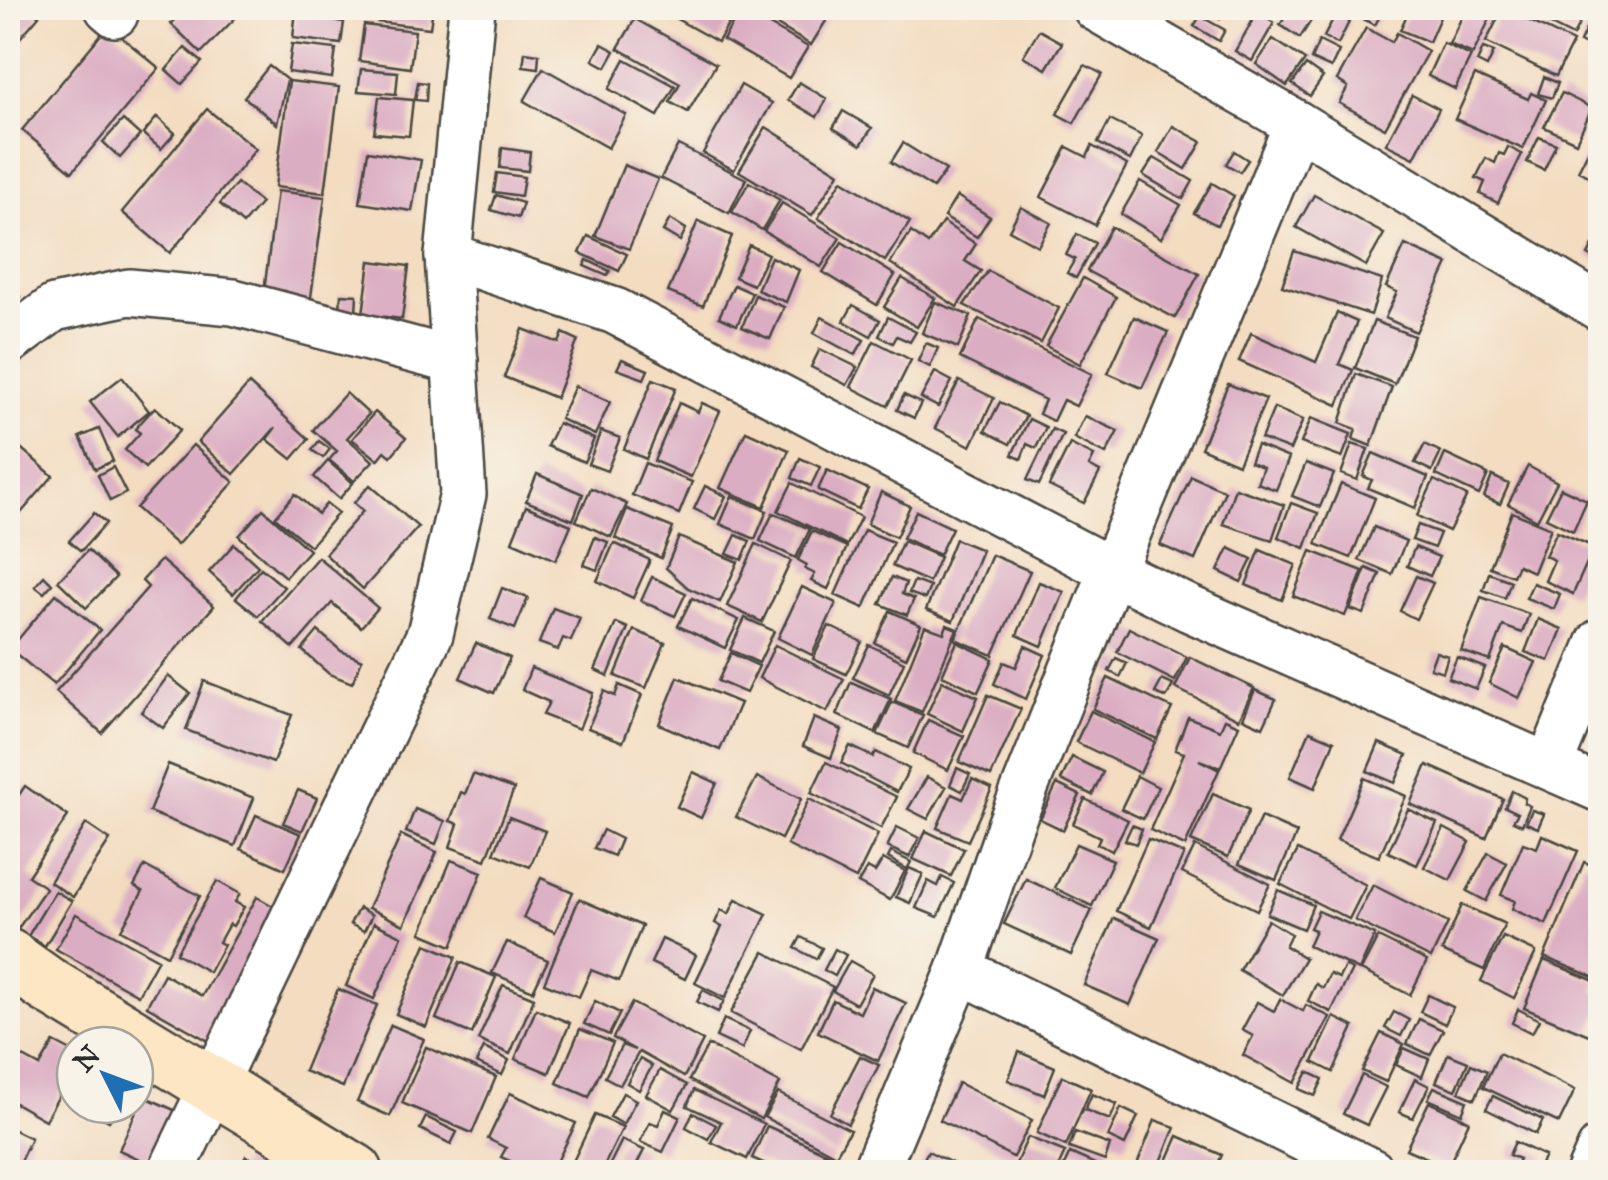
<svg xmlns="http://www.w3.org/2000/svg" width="1608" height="1180" viewBox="0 0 1608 1180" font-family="'IM FELL Great Primer',serif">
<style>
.building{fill:#dbadc3}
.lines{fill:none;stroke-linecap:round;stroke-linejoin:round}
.street-casing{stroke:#494641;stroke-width:50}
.secondary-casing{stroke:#494641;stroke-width:60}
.street{stroke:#fff;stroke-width:45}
.secondary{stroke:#fce6c4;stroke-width:55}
</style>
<rect width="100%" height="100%" fill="#f7f3e8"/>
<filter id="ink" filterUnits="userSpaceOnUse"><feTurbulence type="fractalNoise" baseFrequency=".01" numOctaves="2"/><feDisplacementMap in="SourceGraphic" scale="20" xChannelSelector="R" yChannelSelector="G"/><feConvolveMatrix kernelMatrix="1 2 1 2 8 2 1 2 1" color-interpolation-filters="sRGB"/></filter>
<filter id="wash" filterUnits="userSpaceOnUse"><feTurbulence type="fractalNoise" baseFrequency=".0048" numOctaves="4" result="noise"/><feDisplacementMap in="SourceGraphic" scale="40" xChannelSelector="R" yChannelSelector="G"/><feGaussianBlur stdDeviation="2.25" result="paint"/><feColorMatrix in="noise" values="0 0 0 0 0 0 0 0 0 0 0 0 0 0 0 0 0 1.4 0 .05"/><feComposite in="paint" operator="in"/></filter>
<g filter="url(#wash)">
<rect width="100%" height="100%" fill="#f3dcbf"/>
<g id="blocks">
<!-- building -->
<g class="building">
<path d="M 8,8 L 29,8 L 39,16 L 8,52 Z"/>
<path d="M 187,8 L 245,8 L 201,53 L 171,24 Z"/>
<path d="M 378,8 L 433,8 L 430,28 L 376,22 Z"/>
<path d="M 657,8 L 730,8 L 736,11 L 718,42 Z"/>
<path d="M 780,8 L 821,8 L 831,13 L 811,45 L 772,22 Z"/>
<path d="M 1202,8 L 1227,8 L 1220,19 Z"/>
<path d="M 1291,8 L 1319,8 L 1300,38 L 1280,25 Z"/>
<path d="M 1339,8 L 1384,8 L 1375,25 Z"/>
<path d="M 1410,8 L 1444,8 L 1429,42 L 1400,30 Z"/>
<path d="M 1466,8 L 1495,8 L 1473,54 L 1449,44 Z"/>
<path d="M 1503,8 L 1573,42 L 1556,76 L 1486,42 Z"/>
<path d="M 1554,8 L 1587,8 L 1573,36 L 1547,23 Z"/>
<path d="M 1596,8 L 1600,8 L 1600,52 L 1580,42 Z"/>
<path d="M 296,9 L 328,12 L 327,20 L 344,22 L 341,44 L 293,38 Z"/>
<path d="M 741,9 L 808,47 L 789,78 L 723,40 Z"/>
<path d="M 1257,13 L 1274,23 L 1252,61 L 1235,51 Z"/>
<path d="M 1336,13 L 1350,20 L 1338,44 L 1324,37 Z"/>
<path d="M 1200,16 L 1225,30 L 1219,41 L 1194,26 Z"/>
<path d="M 635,19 L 716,64 L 688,112 L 670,102 L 680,83 L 618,48 Z"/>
<path d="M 364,25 L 415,31 L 410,68 L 359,61 Z"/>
<path d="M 108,26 L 159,68 L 72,172 L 22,130 Z"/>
<path d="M 1366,28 L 1392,42 L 1397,33 L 1428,51 L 1385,128 L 1339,103 L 1348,87 L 1337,80 Z"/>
<path d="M 1039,30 L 1062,43 L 1046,69 L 1023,56 Z"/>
<path d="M 1273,39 L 1305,60 L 1287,86 L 1256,64 Z"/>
<path d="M 1319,41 L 1339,51 L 1331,68 L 1311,59 Z"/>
<path d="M 1443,43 L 1471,56 L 1455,89 L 1428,76 Z"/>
<path d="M 292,44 L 336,49 L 332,78 L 288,72 Z"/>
<path d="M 602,44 L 615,51 L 606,67 L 593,60 Z"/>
<path d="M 185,48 L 202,62 L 182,84 L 166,70 Z"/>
<path d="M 1483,48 L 1494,52 L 1487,67 L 1477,62 Z"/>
<path d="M 525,52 L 539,54 L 538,68 L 523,66 Z"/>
<path d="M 625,59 L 675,86 L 658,116 L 609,89 Z"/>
<path d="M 1085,65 L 1102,74 L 1074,123 L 1057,114 Z"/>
<path d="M 1306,65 L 1323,77 L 1310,96 L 1292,84 Z"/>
<path d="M 269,66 L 287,80 L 277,124 L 244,97 Z"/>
<path d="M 543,68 L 626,115 L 608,148 L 524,101 Z"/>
<path d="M 361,69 L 398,72 L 396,94 L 358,91 Z"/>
<path d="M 1475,75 L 1528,99 L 1531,93 L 1546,100 L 1523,149 L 1455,119 Z"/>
<path d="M 1544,77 L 1558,83 L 1552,98 L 1538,94 Z"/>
<path d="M 289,81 L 339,87 L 325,193 L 275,187 Z"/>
<path d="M 418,82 L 427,83 L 426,101 L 415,100 Z"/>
<path d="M 799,82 L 827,99 L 817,117 L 788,100 Z"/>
<path d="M 741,85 L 772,103 L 734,170 L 703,153 Z"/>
<path d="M 1562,93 L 1592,108 L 1576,142 L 1544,127 Z"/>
<path d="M 1412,95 L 1439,109 L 1414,158 L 1386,144 Z"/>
<path d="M 379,97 L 413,100 L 409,136 L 374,133 Z"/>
<path d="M 207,109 L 256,149 L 170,253 L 122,212 Z"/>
<path d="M 843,111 L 872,128 L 861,145 L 833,128 Z"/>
<path d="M 157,117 L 175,133 L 161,149 L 143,134 Z"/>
<path d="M 123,120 L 140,135 L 120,158 L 103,142 Z"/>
<path d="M 1110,120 L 1142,136 L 1130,160 L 1098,143 Z"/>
<path d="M 1173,126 L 1202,142 L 1186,169 L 1158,152 Z"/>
<path d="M 766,127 L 839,173 L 812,215 L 739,171 Z"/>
<path d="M 1600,128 L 1600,182 L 1578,171 Z"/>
<path d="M 1539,137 L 1556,144 L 1544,170 L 1527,162 Z"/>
<path d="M 903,143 L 946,170 L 933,188 L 891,162 Z"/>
<path d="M 678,145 L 746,179 L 729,213 L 661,178 Z"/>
<path d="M 1092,146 L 1127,165 L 1095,225 L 1041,197 L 1067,147 L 1087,157 Z"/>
<path d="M 1508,147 L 1522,154 L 1498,203 L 1480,194 L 1485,182 L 1476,178 L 1486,158 L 1495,163 L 1499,153 L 1504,155 Z"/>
<path d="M 502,148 L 530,152 L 528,171 L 500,168 Z"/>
<path d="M 368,151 L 421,160 L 412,211 L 360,203 Z"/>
<path d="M 1234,151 L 1248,160 L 1240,172 L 1226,164 Z"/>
<path d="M 1154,158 L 1193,181 L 1183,199 L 1143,175 Z"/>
<path d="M 624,165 L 658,179 L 629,249 L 595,236 Z"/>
<path d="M 497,173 L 524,177 L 521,196 L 494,192 Z"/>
<path d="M 842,180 L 910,222 L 885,261 L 818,218 Z"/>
<path d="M 1140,181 L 1181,205 L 1161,238 L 1121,214 Z"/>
<path d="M 749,182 L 780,200 L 762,230 L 732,212 Z"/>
<path d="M 237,183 L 261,203 L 243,224 L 220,204 Z"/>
<path d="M 1212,183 L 1234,196 L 1217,225 L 1194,213 Z"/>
<path d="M 277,191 L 325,197 L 310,304 L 263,299 Z"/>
<path d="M 496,195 L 523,203 L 518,218 L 491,210 Z"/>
<path d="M 1314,195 L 1384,234 L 1366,266 L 1296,227 Z"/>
<path d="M 957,196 L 990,217 L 977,237 L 944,217 Z"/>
<path d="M 782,203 L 840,238 L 821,267 L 764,231 Z"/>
<path d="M 1021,207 L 1051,223 L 1038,246 L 1009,230 Z"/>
<path d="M 670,219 L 686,229 L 680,241 L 663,231 Z"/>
<path d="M 698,221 L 732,236 L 703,306 L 668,292 Z"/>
<path d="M 943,222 L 976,244 L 965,261 L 981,271 L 957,307 L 890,263 L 911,232 L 928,244 Z"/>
<path d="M 1111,227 L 1199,274 L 1175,318 L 1087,271 Z"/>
<path d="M 1600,232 L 1600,261 L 1588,255 Z"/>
<path d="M 1077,234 L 1095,243 L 1076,278 L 1067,273 L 1075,259 L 1066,255 Z"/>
<path d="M 588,236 L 627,254 L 619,271 L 580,253 Z"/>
<path d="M 842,242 L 895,275 L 877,305 L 823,272 Z"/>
<path d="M 749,245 L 768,254 L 753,285 L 735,277 Z"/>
<path d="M 1405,245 L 1448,264 L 1416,332 L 1385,318 L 1397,292 L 1386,287 Z"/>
<path d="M 1294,251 L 1382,280 L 1371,315 L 1282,286 Z"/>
<path d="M 771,257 L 799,270 L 786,302 L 757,290 Z"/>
<path d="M 587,260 L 610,271 L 607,276 L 584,266 Z"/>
<path d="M 370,261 L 409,266 L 402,319 L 363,314 Z"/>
<path d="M 988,271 L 1059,308 L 1041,343 L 964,305 Z"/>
<path d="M 902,278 L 935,298 L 917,327 L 884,307 Z"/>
<path d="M 1083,278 L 1116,297 L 1080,364 L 1046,346 Z"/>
<path d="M 734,285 L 752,293 L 737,325 L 719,317 Z"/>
<path d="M 8,286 L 20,297 L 8,312 Z"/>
<path d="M 341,294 L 357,295 L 356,312 L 340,311 Z"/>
<path d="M 755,295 L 784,307 L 770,339 L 742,327 Z"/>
<path d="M 935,302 L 971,316 L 958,348 L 922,333 Z"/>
<path d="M 853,305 L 880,320 L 871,336 L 844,321 Z"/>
<path d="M 1337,313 L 1357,322 L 1339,364 L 1353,370 L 1338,405 L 1239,361 L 1251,333 L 1316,362 Z"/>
<path d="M 822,317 L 864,340 L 855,355 L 814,333 Z"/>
<path d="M 888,317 L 916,332 L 910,342 L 897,336 L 893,343 L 879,336 Z"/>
<path d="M 1134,317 L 1168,332 L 1142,388 L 1108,373 Z"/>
<path d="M 979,319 L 1092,374 L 1076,406 L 1063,400 L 1053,421 L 1039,414 L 1045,400 L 960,358 Z"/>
<path d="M 1374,321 L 1414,336 L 1395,384 L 1355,368 Z"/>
<path d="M 523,329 L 559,343 L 563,333 L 578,340 L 556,398 L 504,377 Z"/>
<path d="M 874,341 L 911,360 L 888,406 L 851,387 Z"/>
<path d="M 926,343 L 938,348 L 930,367 L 918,361 Z"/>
<path d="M 820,349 L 857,367 L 847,385 L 811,367 Z"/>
<path d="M 622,359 L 648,370 L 644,379 L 617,369 Z"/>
<path d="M 935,372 L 952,381 L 938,407 L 921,398 Z"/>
<path d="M 1356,374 L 1392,387 L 1371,446 L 1353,439 L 1356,429 L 1340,423 Z"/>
<path d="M 122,377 L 149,411 L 118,437 L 90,402 Z"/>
<path d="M 653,379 L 676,388 L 646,459 L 624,449 Z"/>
<path d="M 959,381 L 994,398 L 971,446 L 935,428 Z"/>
<path d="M 249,384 L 309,439 L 292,459 L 267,439 L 276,427 L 234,474 L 198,442 Z"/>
<path d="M 1228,384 L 1266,399 L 1238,464 L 1201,448 Z"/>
<path d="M 575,386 L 610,402 L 595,435 L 560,419 Z"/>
<path d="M 346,393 L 369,414 L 347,438 L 373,461 L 354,481 L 329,460 L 337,451 L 313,430 Z"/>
<path d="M 904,395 L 921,403 L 914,418 L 897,410 Z"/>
<path d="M 1000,402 L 1026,416 L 1010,444 L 985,431 Z"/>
<path d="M 679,403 L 698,412 L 702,403 L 720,411 L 691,477 L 654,461 Z"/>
<path d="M 155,407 L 180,430 L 145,468 L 125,450 L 140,433 L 135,429 Z"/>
<path d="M 1274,408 L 1303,420 L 1290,450 L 1261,439 Z"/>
<path d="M 375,412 L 406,438 L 391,456 L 385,451 L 378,460 L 352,439 Z"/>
<path d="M 1085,416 L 1118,431 L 1106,454 L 1074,438 Z"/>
<path d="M 1311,418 L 1351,434 L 1342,458 L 1301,443 Z"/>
<path d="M 1029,419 L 1046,427 L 1036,448 L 1027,444 L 1021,459 L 1012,455 Z"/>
<path d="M 558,423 L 594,439 L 584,462 L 547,446 Z"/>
<path d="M 99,429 L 113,461 L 95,469 L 80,437 Z"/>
<path d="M 1052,429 L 1063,434 L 1039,485 L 1027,480 Z"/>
<path d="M 601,431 L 620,438 L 607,471 L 588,464 Z"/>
<path d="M 746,431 L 789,450 L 764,507 L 720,488 Z"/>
<path d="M 8,437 L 53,476 L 8,528 Z"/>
<path d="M 319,441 L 330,449 L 323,458 L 312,450 Z"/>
<path d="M 1070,444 L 1094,456 L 1089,466 L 1100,472 L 1084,503 L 1049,486 Z"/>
<path d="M 1352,444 L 1368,449 L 1357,480 L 1341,474 Z"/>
<path d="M 1425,444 L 1441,452 L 1432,471 L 1415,463 Z"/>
<path d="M 193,445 L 234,482 L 177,545 L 136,508 Z"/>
<path d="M 1257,445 L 1289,458 L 1276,490 L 1257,483 L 1263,467 L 1250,462 Z"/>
<path d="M 1373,453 L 1428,477 L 1415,508 L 1368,488 L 1372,480 L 1363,476 Z"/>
<path d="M 1445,454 L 1488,474 L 1479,495 L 1436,475 Z"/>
<path d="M 800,458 L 820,467 L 811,486 L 792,478 Z"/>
<path d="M 328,461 L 353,483 L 339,499 L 314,477 Z"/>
<path d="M 645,463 L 692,482 L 679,514 L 632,495 Z"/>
<path d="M 1306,463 L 1334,474 L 1320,507 L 1292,496 Z"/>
<path d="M 1528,466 L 1557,482 L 1537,520 L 1508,504 Z"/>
<path d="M 113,467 L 126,493 L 110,501 L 98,475 Z"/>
<path d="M 827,470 L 868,489 L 858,509 L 818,490 Z"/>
<path d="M 537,474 L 583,494 L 573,520 L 526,501 Z"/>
<path d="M 1191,476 L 1225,491 L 1195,560 L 1160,545 Z"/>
<path d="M 1492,476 L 1509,484 L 1500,504 L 1484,497 Z"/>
<path d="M 1434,480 L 1467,496 L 1449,531 L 1417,516 Z"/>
<path d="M 792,483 L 861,517 L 847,545 L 778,511 Z"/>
<path d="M 1341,484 L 1375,498 L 1351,558 L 1316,544 Z"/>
<path d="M 370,485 L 418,527 L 363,589 L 325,554 L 363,511 L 354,503 Z"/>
<path d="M 705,486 L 726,496 L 715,519 L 694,509 Z"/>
<path d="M 591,488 L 627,504 L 611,537 L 576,521 Z"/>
<path d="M 1235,488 L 1284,505 L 1272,540 L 1223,524 Z"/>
<path d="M 1561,488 L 1587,500 L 1573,531 L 1546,518 Z"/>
<path d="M 881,492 L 910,506 L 896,537 L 867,524 Z"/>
<path d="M 295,494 L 318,514 L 326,504 L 338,513 L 310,546 L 275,517 Z"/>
<path d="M 732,496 L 767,511 L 755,539 L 720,524 Z"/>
<path d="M 1291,503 L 1318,513 L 1305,548 L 1278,537 Z"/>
<path d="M 526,506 L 571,525 L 556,560 L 512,541 Z"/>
<path d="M 263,509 L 309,550 L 285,577 L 239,536 Z"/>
<path d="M 627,509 L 673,528 L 661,558 L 615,538 Z"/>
<path d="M 916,511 L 952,528 L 939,555 L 903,538 Z"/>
<path d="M 1512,512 L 1551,528 L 1533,572 L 1518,565 L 1513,576 L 1490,567 Z"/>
<path d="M 94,513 L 106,523 L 81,551 L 69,541 Z"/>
<path d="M 773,513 L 810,529 L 796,558 L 760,541 Z"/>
<path d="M 1418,525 L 1440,533 L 1434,548 L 1412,540 Z"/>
<path d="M 1374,527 L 1406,541 L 1392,574 L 1359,560 Z"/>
<path d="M 864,530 L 893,542 L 864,608 L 835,595 Z"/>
<path d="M 812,531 L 847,547 L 828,589 L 811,581 L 815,574 L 805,569 L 807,565 L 798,560 Z"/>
<path d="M 1557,531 L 1594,547 L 1573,594 L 1545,581 L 1554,560 L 1545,556 Z"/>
<path d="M 736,535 L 750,541 L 742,560 L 727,554 Z"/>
<path d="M 595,537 L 608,542 L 597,570 L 584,565 Z"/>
<path d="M 679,537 L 738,562 L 720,602 L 688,588 L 666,568 Z"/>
<path d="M 955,539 L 982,550 L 953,621 L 926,610 Z"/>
<path d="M 903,541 L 940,557 L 929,582 L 892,566 Z"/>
<path d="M 614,543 L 650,560 L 633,598 L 597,581 Z"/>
<path d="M 234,544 L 258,566 L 233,594 L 209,572 Z"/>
<path d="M 756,544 L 791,561 L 762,622 L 727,606 Z"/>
<path d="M 1415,547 L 1439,557 L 1430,576 L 1407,566 Z"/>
<path d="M 1229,548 L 1252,559 L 1241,582 L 1218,571 Z"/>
<path d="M 88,550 L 116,577 L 86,608 L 58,581 Z"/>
<path d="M 1260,550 L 1296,565 L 1282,600 L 1246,585 Z"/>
<path d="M 1311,551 L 1363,571 L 1345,616 L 1293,596 Z"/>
<path d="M 992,555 L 1030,571 L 993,655 L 955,639 Z"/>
<path d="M 318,557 L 378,608 L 361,627 L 332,603 L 293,648 L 262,621 Z"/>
<path d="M 161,560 L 214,606 L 102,733 L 56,692 L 148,587 L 142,581 Z"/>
<path d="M 261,568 L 284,587 L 258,616 L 236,598 Z"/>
<path d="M 1366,568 L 1380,574 L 1364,614 L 1350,609 Z"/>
<path d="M 1489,573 L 1511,581 L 1505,598 L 1483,590 Z"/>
<path d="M 44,576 L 52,584 L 44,593 L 35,586 Z"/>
<path d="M 1416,576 L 1433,583 L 1416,619 L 1400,611 Z"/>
<path d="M 652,577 L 686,593 L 675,616 L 641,601 Z"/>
<path d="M 892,577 L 906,583 L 902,594 L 914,599 L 907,615 L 880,604 Z"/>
<path d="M 914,581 L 930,587 L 925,599 L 909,593 Z"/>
<path d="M 1039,582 L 1064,592 L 1042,646 L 1017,635 Z"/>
<path d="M 1533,583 L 1560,594 L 1554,609 L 1526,598 Z"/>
<path d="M 802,587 L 836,603 L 812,655 L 778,638 Z"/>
<path d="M 502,588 L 528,598 L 515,629 L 490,619 Z"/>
<path d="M 56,594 L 100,630 L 54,685 L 10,649 Z"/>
<path d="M 1481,597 L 1529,614 L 1522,633 L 1503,626 L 1490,661 L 1461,651 Z"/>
<path d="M 692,598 L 739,620 L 725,648 L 678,626 Z"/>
<path d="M 553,608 L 580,618 L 571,641 L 563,638 L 558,650 L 539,643 Z"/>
<path d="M 890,611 L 921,625 L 906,658 L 875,643 Z"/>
<path d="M 745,618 L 774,631 L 759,663 L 730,650 Z"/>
<path d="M 1538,619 L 1562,629 L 1549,661 L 1525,652 Z"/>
<path d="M 616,623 L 628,628 L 608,676 L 595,670 Z"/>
<path d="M 947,625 L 957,629 L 922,712 L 895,701 L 925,626 L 944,633 Z"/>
<path d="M 829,626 L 862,642 L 846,674 L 813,659 Z"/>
<path d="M 1129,628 L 1187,657 L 1175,681 L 1117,652 Z"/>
<path d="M 634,630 L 665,643 L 646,688 L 615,676 Z"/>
<path d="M 318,631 L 341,651 L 362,660 L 352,683 L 329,674 L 302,650 Z"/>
<path d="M 957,642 L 993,659 L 978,692 L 942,675 Z"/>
<path d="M 476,643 L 510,658 L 494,693 L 460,678 Z"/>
<path d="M 775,645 L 844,679 L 827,712 L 759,678 Z"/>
<path d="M 869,645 L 904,662 L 889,695 L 853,678 Z"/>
<path d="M 1025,646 L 1045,655 L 1026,699 L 994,684 L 1004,662 L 1016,667 Z"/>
<path d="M 1505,648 L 1536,662 L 1519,698 L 1489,683 Z"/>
<path d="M 1436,652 L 1448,656 L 1443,672 L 1430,668 Z"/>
<path d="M 731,653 L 759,666 L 746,693 L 718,681 Z"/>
<path d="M 1190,657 L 1254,688 L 1239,719 L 1175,688 Z"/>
<path d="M 1457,657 L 1485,668 L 1476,689 L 1448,678 Z"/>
<path d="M 1116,658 L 1127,663 L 1120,677 L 1109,671 Z"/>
<path d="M 531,668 L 593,693 L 579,729 L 543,715 L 549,702 L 522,690 Z"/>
<path d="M 168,676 L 190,693 L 163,728 L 141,712 Z"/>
<path d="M 678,677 L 740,703 L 720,750 L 659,724 Z"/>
<path d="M 1108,678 L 1172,708 L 1157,739 L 1093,709 Z"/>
<path d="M 1162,680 L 1173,685 L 1166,698 L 1155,693 Z"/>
<path d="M 204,681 L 292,715 L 273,763 L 186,730 Z"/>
<path d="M 942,681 L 978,697 L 963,731 L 927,714 Z"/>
<path d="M 851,682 L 891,699 L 875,733 L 837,715 Z"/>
<path d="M 619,685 L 642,695 L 623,742 L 588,728 L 604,691 L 615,696 Z"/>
<path d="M 1255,690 L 1276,699 L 1263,727 L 1243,718 Z"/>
<path d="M 988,695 L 1021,709 L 991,776 L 959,762 Z"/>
<path d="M 892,702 L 923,715 L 908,748 L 877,734 Z"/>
<path d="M 1091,711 L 1155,742 L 1140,773 L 1076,742 Z"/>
<path d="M 1188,717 L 1220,730 L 1225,719 L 1239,725 L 1220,768 L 1199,760 L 1219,770 L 1185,846 L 1150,830 L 1184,753 L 1175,750 Z"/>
<path d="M 814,718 L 842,730 L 831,758 L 803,746 Z"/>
<path d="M 928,720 L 964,736 L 948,770 L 913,753 Z"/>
<path d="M 1310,731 L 1334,741 L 1315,788 L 1290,777 Z"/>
<path d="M 1379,743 L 1407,755 L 1395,783 L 1367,771 Z"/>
<path d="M 850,746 L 873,757 L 876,752 L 909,769 L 897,792 L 841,763 Z"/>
<path d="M 1072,757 L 1103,772 L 1092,795 L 1061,780 Z"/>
<path d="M 826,762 L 897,797 L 881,828 L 811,793 Z"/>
<path d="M 168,764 L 254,798 L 235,846 L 149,812 Z"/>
<path d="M 1427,765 L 1503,799 L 1486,838 L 1410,804 Z"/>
<path d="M 957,768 L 970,774 L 962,791 L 950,785 Z"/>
<path d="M 693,772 L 717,783 L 701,818 L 677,807 Z"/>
<path d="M 473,774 L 514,789 L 486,860 L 450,847 L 458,824 L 450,821 L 461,792 L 465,794 Z"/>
<path d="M 1137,776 L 1158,787 L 1143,819 L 1121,809 Z"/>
<path d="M 757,777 L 801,799 L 781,839 L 736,817 Z"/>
<path d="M 927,777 L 946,787 L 928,819 L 908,809 Z"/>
<path d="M 1364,778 L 1406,796 L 1379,857 L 1337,840 Z"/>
<path d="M 972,779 L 992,788 L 968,841 L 937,828 L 952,794 L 963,799 Z"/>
<path d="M 1057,784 L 1080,795 L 1063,830 L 1040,819 Z"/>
<path d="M 25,786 L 68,816 L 28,876 L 46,888 L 17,930 L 8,924 L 8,811 Z"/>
<path d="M 298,790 L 317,798 L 302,831 L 283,823 Z"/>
<path d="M 1512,791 L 1525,798 L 1524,803 L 1530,806 L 1522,825 L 1513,821 L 1518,813 L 1505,807 Z"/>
<path d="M 1213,794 L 1249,810 L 1228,857 L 1191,841 Z"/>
<path d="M 809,799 L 878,834 L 856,879 L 787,845 Z"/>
<path d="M 1085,799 L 1128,820 L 1112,851 L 1097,844 L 1100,837 L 1073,824 Z"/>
<path d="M 415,809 L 445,821 L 436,844 L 406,832 Z"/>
<path d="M 1408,809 L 1437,823 L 1417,865 L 1388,852 Z"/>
<path d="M 1532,810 L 1544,814 L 1538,828 L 1526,823 Z"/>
<path d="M 256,815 L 301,834 L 285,869 L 241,849 Z"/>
<path d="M 509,817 L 545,831 L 530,867 L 494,853 Z"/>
<path d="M 1261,817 L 1297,833 L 1276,880 L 1239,864 Z"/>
<path d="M 86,824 L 110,840 L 73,897 L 50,882 Z"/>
<path d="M 1132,825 L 1142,829 L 1136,844 L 1125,840 Z"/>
<path d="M 897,827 L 919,838 L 909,857 L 887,847 Z"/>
<path d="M 1444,828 L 1470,842 L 1450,880 L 1424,867 Z"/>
<path d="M 603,830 L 621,839 L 614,856 L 594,848 Z"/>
<path d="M 926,831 L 964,849 L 951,876 L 913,859 Z"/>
<path d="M 401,835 L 437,852 L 404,925 L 368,908 Z"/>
<path d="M 1542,835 L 1578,851 L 1546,924 L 1512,909 L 1515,901 L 1501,895 L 1523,843 L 1537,848 Z"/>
<path d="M 1148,839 L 1184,854 L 1151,927 L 1116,911 Z"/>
<path d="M 1076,844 L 1113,860 L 1092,906 L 1055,888 Z"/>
<path d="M 1195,846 L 1270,884 L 1257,910 L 1182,873 Z"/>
<path d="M 1298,850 L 1366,885 L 1349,919 L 1280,884 Z"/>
<path d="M 891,852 L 911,862 L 907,869 L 888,858 Z"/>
<path d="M 1488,853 L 1507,863 L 1486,901 L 1467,891 Z"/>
<path d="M 883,859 L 905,871 L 890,900 L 858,883 L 867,868 L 875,872 Z"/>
<path d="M 451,860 L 482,872 L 452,946 L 421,933 Z"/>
<path d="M 1584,862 L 1600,868 L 1600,972 L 1598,979 L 1544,957 Z"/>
<path d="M 145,866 L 200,896 L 167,955 L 121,930 L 143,891 L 134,886 Z"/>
<path d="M 909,868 L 923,874 L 910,903 L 896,897 Z"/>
<path d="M 942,877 L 954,883 L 938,917 L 916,908 L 928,881 L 938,886 Z"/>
<path d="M 541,878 L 573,892 L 555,932 L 523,918 Z"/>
<path d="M 1026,879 L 1092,910 L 1071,955 L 1004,924 Z"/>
<path d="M 217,881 L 240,894 L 235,902 L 244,907 L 233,926 L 229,924 L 219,942 L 224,945 L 209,972 L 176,953 Z"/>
<path d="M 1373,885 L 1448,923 L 1431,958 L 1355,920 Z"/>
<path d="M 1278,890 L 1313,905 L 1303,929 L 1267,914 Z"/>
<path d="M 55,891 L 72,901 L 45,946 L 28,936 Z"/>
<path d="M 257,897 L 287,914 L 214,1044 L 147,1006 L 164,974 L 202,996 Z"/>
<path d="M 579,899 L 642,926 L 619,981 L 591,970 L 579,997 L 544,983 Z"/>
<path d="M 736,899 L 767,914 L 725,998 L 695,983 L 722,927 L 715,923 L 721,910 L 729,914 Z"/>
<path d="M 1462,905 L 1505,924 L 1484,970 L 1442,951 Z"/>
<path d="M 359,908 L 372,915 L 364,931 L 350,924 Z"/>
<path d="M 1318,911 L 1375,935 L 1359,970 L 1308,946 L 1315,930 L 1310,928 Z"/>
<path d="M 76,914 L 158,959 L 138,995 L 56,949 Z"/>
<path d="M 1114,918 L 1159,938 L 1130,1005 L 1084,985 Z"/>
<path d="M 1268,920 L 1291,934 L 1285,946 L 1305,958 L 1283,995 L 1239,970 Z"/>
<path d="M 374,923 L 402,936 L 374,999 L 346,986 Z"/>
<path d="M 801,937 L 822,948 L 816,959 L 795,948 Z"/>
<path d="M 1378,937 L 1427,961 L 1410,995 L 1361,970 Z"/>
<path d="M 1503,937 L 1536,952 L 1514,998 L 1481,981 Z"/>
<path d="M 662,939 L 696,955 L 685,979 L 651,963 Z"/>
<path d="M 507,942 L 548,960 L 533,991 L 492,973 Z"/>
<path d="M 426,944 L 456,957 L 426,1027 L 396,1014 Z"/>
<path d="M 835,949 L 846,955 L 835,976 L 824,970 Z"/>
<path d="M 764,952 L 833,987 L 801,1049 L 731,1013 Z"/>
<path d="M 1544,960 L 1597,982 L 1593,991 L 1600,995 L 1600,1009 L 1589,1035 L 1524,1008 Z"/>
<path d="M 850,961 L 873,974 L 856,1004 L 833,991 Z"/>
<path d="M 460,962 L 496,977 L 472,1034 L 436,1019 Z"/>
<path d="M 1345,966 L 1352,970 L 1331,1012 L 1308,1001 L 1316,984 L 1323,988 L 1330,974 L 1339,978 Z"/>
<path d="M 503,985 L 534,998 L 510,1054 L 478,1040 Z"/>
<path d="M 872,987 L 906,1003 L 878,1061 L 818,1032 L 833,1000 L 860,1013 Z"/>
<path d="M 338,989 L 377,1005 L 343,1087 L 304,1071 Z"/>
<path d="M 703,990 L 724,1001 L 718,1012 L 697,1002 Z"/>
<path d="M 1428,995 L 1453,1007 L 1445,1024 L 1420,1012 Z"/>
<path d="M 1280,999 L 1303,1011 L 1306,1005 L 1330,1017 L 1295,1083 L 1243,1055 L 1253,1036 L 1242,1030 L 1257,1002 L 1274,1011 Z"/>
<path d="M 595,1001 L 620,1013 L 609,1035 L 584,1024 Z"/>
<path d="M 632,1003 L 703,1041 L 684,1077 L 639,1052 L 620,1085 L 605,1077 L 622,1045 L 635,1050 L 613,1038 Z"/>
<path d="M 536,1009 L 570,1023 L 549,1073 L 515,1059 Z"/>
<path d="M 1518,1009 L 1539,1020 L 1532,1033 L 1512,1023 Z"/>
<path d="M 1394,1012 L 1409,1020 L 1401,1036 L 1385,1028 Z"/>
<path d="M 1334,1017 L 1354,1027 L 1333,1072 L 1313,1062 Z"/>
<path d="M 724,1019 L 750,1031 L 742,1049 L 716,1037 Z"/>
<path d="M 1419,1019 L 1443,1030 L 1430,1055 L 1407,1044 Z"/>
<path d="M 391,1025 L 424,1039 L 390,1116 L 357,1102 Z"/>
<path d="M 580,1029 L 613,1043 L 589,1097 L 557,1083 Z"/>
<path d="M 1381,1033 L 1404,1044 L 1386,1082 L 1362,1071 Z"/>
<path d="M 54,1042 L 75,1053 L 75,1068 L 45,1120 L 8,1099 L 8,1064 L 14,1052 L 40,1066 Z"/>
<path d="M 708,1045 L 780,1083 L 761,1119 L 689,1080 Z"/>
<path d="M 426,1047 L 496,1077 L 472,1133 L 402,1103 Z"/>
<path d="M 484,1048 L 509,1060 L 502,1075 L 476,1063 Z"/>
<path d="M 1404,1048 L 1429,1059 L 1422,1077 L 1396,1065 Z"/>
<path d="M 1019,1052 L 1055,1067 L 1044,1095 L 1008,1080 Z"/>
<path d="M 1499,1053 L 1575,1090 L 1559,1123 L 1483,1087 Z"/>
<path d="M 1448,1054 L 1468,1062 L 1456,1090 L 1436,1082 Z"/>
<path d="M 860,1056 L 879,1065 L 848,1124 L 830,1114 Z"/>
<path d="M 640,1059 L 652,1066 L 639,1090 L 627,1083 Z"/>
<path d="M 1471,1064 L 1487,1071 L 1475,1099 L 1459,1092 Z"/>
<path d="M 660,1070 L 687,1085 L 673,1110 L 646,1095 Z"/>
<path d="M 1308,1072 L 1323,1079 L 1315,1096 L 1299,1089 Z"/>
<path d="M 1362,1075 L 1386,1087 L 1367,1125 L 1343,1114 Z"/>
<path d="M 1062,1076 L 1091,1089 L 1066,1146 L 1037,1133 Z"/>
<path d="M 1415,1079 L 1429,1086 L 1413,1118 L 1399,1112 Z"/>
<path d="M 958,1083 L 1032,1120 L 1013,1157 L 940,1120 Z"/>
<path d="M 1434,1087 L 1467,1101 L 1462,1114 L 1428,1099 Z"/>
<path d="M 694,1090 L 764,1124 L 747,1159 L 711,1142 L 721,1122 L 687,1106 Z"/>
<path d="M 510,1093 L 576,1123 L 552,1172 L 533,1172 L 501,1157 L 506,1148 L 488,1139 Z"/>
<path d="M 623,1093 L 636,1100 L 623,1124 L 610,1117 Z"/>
<path d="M 778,1093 L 850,1130 L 836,1155 L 764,1117 Z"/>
<path d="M 1092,1094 L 1117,1104 L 1110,1120 L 1085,1110 Z"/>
<path d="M 143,1096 L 183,1114 L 159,1168 L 119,1150 Z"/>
<path d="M 1493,1096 L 1543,1120 L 1536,1134 L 1486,1109 Z"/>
<path d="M 1429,1102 L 1469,1121 L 1448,1167 L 1406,1149 Z"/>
<path d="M 94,1105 L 119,1105 L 109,1121 L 91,1111 Z"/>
<path d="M 1121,1108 L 1138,1116 L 1125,1145 L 1108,1137 Z"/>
<path d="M 665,1110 L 680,1117 L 663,1152 L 640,1142 L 650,1122 L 658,1125 Z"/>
<path d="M 693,1113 L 716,1125 L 708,1139 L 686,1127 Z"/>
<path d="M 595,1115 L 623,1127 L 601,1172 L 568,1172 Z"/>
<path d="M 426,1117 L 457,1132 L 451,1144 L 420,1129 Z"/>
<path d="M 1155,1120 L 1175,1127 L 1157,1172 L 1134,1172 Z"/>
<path d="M 767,1126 L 833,1156 L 826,1172 L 784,1172 L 752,1158 Z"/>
<path d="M 8,1127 L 31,1138 L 15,1172 L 8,1172 Z"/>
<path d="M 1075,1132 L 1110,1145 L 1105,1161 L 1069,1148 Z"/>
<path d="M 1178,1136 L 1222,1155 L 1214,1172 L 1200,1172 L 1186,1167 L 1184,1172 L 1162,1172 Z"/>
<path d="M 1028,1137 L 1065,1152 L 1056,1172 L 1012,1172 Z"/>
<path d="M 622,1140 L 644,1150 L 633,1172 L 606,1172 Z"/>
<path d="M 1515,1142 L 1545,1156 L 1537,1172 L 1513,1172 L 1519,1159 L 1509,1155 Z"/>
<path d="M 928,1151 L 970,1172 L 917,1172 Z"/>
<path d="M 1070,1153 L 1104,1168 L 1102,1172 L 1061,1172 Z"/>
<path d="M 246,1156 L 264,1165 L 260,1172 L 238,1172 Z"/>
</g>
</g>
</g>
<g filter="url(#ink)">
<use href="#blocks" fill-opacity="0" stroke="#494641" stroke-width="2.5"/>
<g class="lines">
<defs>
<g id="street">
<path d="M 108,8 L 115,14"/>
<path d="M 1096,8 L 1297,124 L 1600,308"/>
<path d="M 448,256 L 615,311 L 1112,571 L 1190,609 L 1600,789"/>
<path d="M 8,342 L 54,308 L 129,292 L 233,302 L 455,361"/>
<path d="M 1549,766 L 1600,642"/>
<path d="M 960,970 L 1372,1172"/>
<path d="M 171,1172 L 430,634 L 463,494 L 448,256 L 472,8"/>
<path d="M 875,1172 L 960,970 L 1011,823 L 1112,571 L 1297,124"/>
<path d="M 1590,1172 L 1600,1149"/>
</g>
<path id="secondary" d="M 8,957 L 46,984 L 355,1172"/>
</defs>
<!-- street casing -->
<use href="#street" class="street-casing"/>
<!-- secondary casing -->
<use href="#secondary" class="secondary-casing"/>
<!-- street -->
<use href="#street" class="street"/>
<!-- secondary -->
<use href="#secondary" class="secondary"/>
</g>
</g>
<!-- margin -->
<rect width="1608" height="1180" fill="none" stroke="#f7f3e8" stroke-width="40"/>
<!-- north arrow -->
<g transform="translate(105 1075) rotate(312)"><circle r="48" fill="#f7f3e8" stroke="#a5a39c" stroke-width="2.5"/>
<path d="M0-8L18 38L0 25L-18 38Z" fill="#1f6fb2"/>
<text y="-15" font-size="28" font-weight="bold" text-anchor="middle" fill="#2b2b2b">N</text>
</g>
</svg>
